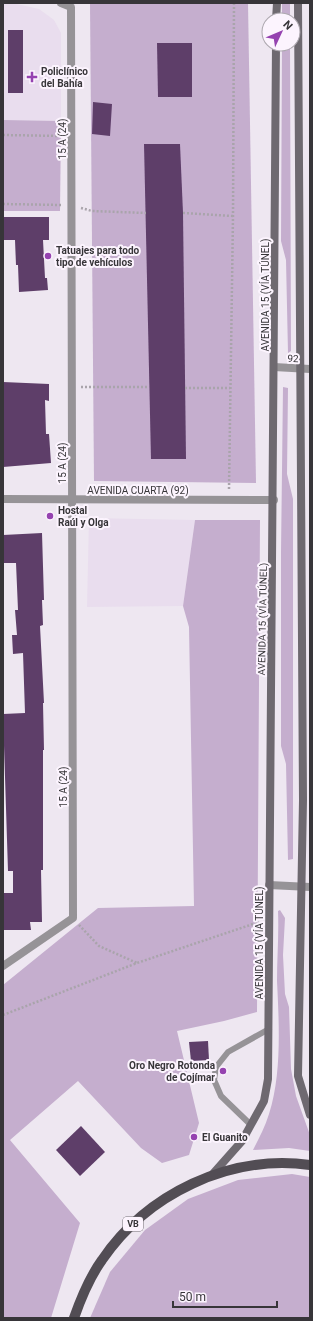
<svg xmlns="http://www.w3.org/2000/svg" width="313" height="1321" viewBox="0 0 313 1321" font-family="Roboto,sans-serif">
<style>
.built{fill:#e9ddee}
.green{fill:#c5aece}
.building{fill:#5e3e69}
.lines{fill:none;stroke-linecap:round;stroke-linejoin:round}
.path{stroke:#a9a4ab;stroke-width:2.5;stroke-dasharray:2 2;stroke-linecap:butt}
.lane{stroke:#969397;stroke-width:6}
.street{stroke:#969397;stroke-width:8}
.secondary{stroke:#6e6970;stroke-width:8}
.primary{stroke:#524d54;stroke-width:10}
.poi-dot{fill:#9542b0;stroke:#fcf4fe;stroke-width:1.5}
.labels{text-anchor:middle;stroke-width:4;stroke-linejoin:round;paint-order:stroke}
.shield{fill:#fcf4fe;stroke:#726e74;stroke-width:1}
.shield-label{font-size:9px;font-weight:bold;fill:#373539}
.poi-label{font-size:10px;font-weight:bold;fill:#373539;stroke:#fcf4fe;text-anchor:start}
.street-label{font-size:10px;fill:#373539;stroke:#fcf4fe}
</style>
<rect width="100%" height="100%" fill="#eee7f1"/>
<!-- built -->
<g class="built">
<path d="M 3,3 L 12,3 L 39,9 L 54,20 L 61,33 L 61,121 L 3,120 Z"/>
<path d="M 89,518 L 195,520 L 183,606 L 87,607 Z"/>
</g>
<!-- green -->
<g class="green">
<path d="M 90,3 L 248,3 L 256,483 L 94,481 Z"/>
<rect x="282" y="3" width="8" height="17"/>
<path d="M 282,44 L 290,44 L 291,351 L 288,353 L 286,260 L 281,241 Z"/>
<path d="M 3,120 L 61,121 L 60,211 L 3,211 Z"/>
<path d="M 283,387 L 288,388 L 287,474 L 293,499 L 293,859 L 288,860 L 286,764 L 281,746 L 281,553 Z"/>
<path d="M 195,520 L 260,520 L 257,1012 L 224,1021 L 177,1031 L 199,1123 L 189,1155 L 162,1163 L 141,1148 L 78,1081 L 10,1140 L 80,1223 L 51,1318 L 3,1318 L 3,985 L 98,908 L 194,906 L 189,627 L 183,606 Z"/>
<path d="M 280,910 L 285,918 L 283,955 L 285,994 L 289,1007 L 291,1069 L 296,1096 L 310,1135 L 310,1151 L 289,1148 L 253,1150 C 259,1138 265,1127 269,1114 C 282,1074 279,1022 277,981 C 277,958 279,934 278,911 Z"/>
<path d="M 292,1174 L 310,1177 L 310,1318 L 90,1318 L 110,1272 L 145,1230 L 188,1199 L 238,1180 Z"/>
</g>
<!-- building -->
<g class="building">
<rect x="8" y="30" width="15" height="63"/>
<path d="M 157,43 L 192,43 L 192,97 L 158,97 Z"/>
<path d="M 93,102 L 112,104 L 110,136 L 92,134 Z"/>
<path d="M 144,144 L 180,144 L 183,213 L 186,459 L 151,459 Z"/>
<path d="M 3,217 L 49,217 L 49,240 L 43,240 L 45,278 L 47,278 L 48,290 L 19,292 L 18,265 L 16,265 L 15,240 L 3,240 Z"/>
<path d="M 3,382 L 49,384 L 49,401 L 45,400 L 46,434 L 49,434 L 51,463 L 3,467 Z"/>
<path d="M 42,533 L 44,600 L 42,600 L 43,625 L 40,626 L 44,703 L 43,703 L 44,750 L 43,750 L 43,870 L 41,870 L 42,922 L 30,922 L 31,930 L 4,930 L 4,921 L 3,921 L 3,893 L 13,893 L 13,871 L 8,871 L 3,714 L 25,713 L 23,653 L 13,654 L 12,635 L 17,635 L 15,610 L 18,610 L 16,563 L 3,563 L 3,535 Z"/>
<path d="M 208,1041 L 209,1060 L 191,1061 L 189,1042 Z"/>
<path d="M 81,1126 L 105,1152 L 80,1176 L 56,1150 Z"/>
</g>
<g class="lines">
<!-- path -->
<g class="path">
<path d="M 3,135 L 62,136"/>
<path d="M 3,204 L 62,205"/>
<path d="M 81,208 L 92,211 L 146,213"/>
<path d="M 183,213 L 233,216"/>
<path d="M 81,387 L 149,387"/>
<path d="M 185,388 L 230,388"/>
<path d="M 229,489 L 233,216 L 234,3"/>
<path d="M 79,925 L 99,946 L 137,963"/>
<path d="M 3,1015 L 137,963 L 259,922"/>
</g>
<!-- lane -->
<path class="lane" d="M 251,1125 L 221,1096 L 214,1080 L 216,1067 L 228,1052 L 269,1029"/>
<!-- street -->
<g class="street">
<path d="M 274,367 L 310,369"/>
<path d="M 3,499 L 274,500"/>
<path d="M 269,885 L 310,887"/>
<path d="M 3,966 L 73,918 L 71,7 L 61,3"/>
</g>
<!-- secondary -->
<g class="secondary">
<path d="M 298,3 L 303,800 L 298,1076 L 310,1115"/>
<path d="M 276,20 L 277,3"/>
<path d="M 211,1176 L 242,1141 L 264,1101 L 268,1079 L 276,44"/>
</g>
<!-- primary -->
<path class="primary" d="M 74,1318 C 81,1298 89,1278 102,1260 C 147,1194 229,1154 310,1165"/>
</g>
<!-- markers -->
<g class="poi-dot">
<path d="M30 71h4v4h4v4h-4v4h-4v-4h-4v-4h4z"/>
<circle cx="48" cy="256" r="4"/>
<circle cx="50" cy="516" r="4"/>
<circle cx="223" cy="1071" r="4"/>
<circle cx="194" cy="1137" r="4"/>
</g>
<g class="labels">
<!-- shield labels -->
<rect class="shield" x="123" y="1217" width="20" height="14" rx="3"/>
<g class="shield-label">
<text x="133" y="1227">VB</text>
</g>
<!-- poi labels -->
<g class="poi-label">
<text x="41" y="75">Policlínico<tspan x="41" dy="12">del Bahía</tspan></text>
<text x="56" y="254">Tatuajes para todo<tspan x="56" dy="12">tipo de vehículos</tspan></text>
<text x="58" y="514">Hostal<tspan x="58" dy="12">Raúl y Olga</tspan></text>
<text x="215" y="1069" text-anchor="end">Oro Negro Rotonda<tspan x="215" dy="12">de Cojímar</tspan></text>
<text x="202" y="1141">El Guanito</text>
</g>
<!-- street labels -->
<g class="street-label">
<text transform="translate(62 139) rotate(-90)" y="4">15 A (24)</text>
<text transform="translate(265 295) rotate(-90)" y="4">AVENIDA 15 (VÍA TÚNEL)</text>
<text transform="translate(293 358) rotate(3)" y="4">92</text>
<text transform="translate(62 463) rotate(-90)" y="4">15 A (24)</text>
<text x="138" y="494">AVENIDA CUARTA (92)</text>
<text transform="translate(262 619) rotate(-89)" y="4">AVENIDA 15 (VÍA TÚNEL)</text>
<text transform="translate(63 787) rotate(-90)" y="4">15 A (24)</text>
<text transform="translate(259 943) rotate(-90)" y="4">AVENIDA 15 (VÍA TÚNEL)</text>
</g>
</g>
<!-- border -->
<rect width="313" height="1321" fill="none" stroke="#373539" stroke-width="8"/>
<!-- north arrow -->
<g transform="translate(281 32) rotate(46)"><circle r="19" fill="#fcf4fe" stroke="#ada8af"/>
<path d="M0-3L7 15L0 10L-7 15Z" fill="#9542b0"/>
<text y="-6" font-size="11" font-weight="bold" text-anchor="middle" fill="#373539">N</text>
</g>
<!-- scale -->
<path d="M173 1301v6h104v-6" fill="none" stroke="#373539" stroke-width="2"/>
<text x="179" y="1301" font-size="12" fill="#373539" stroke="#fcf4fe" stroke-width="3" paint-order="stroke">50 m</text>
</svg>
